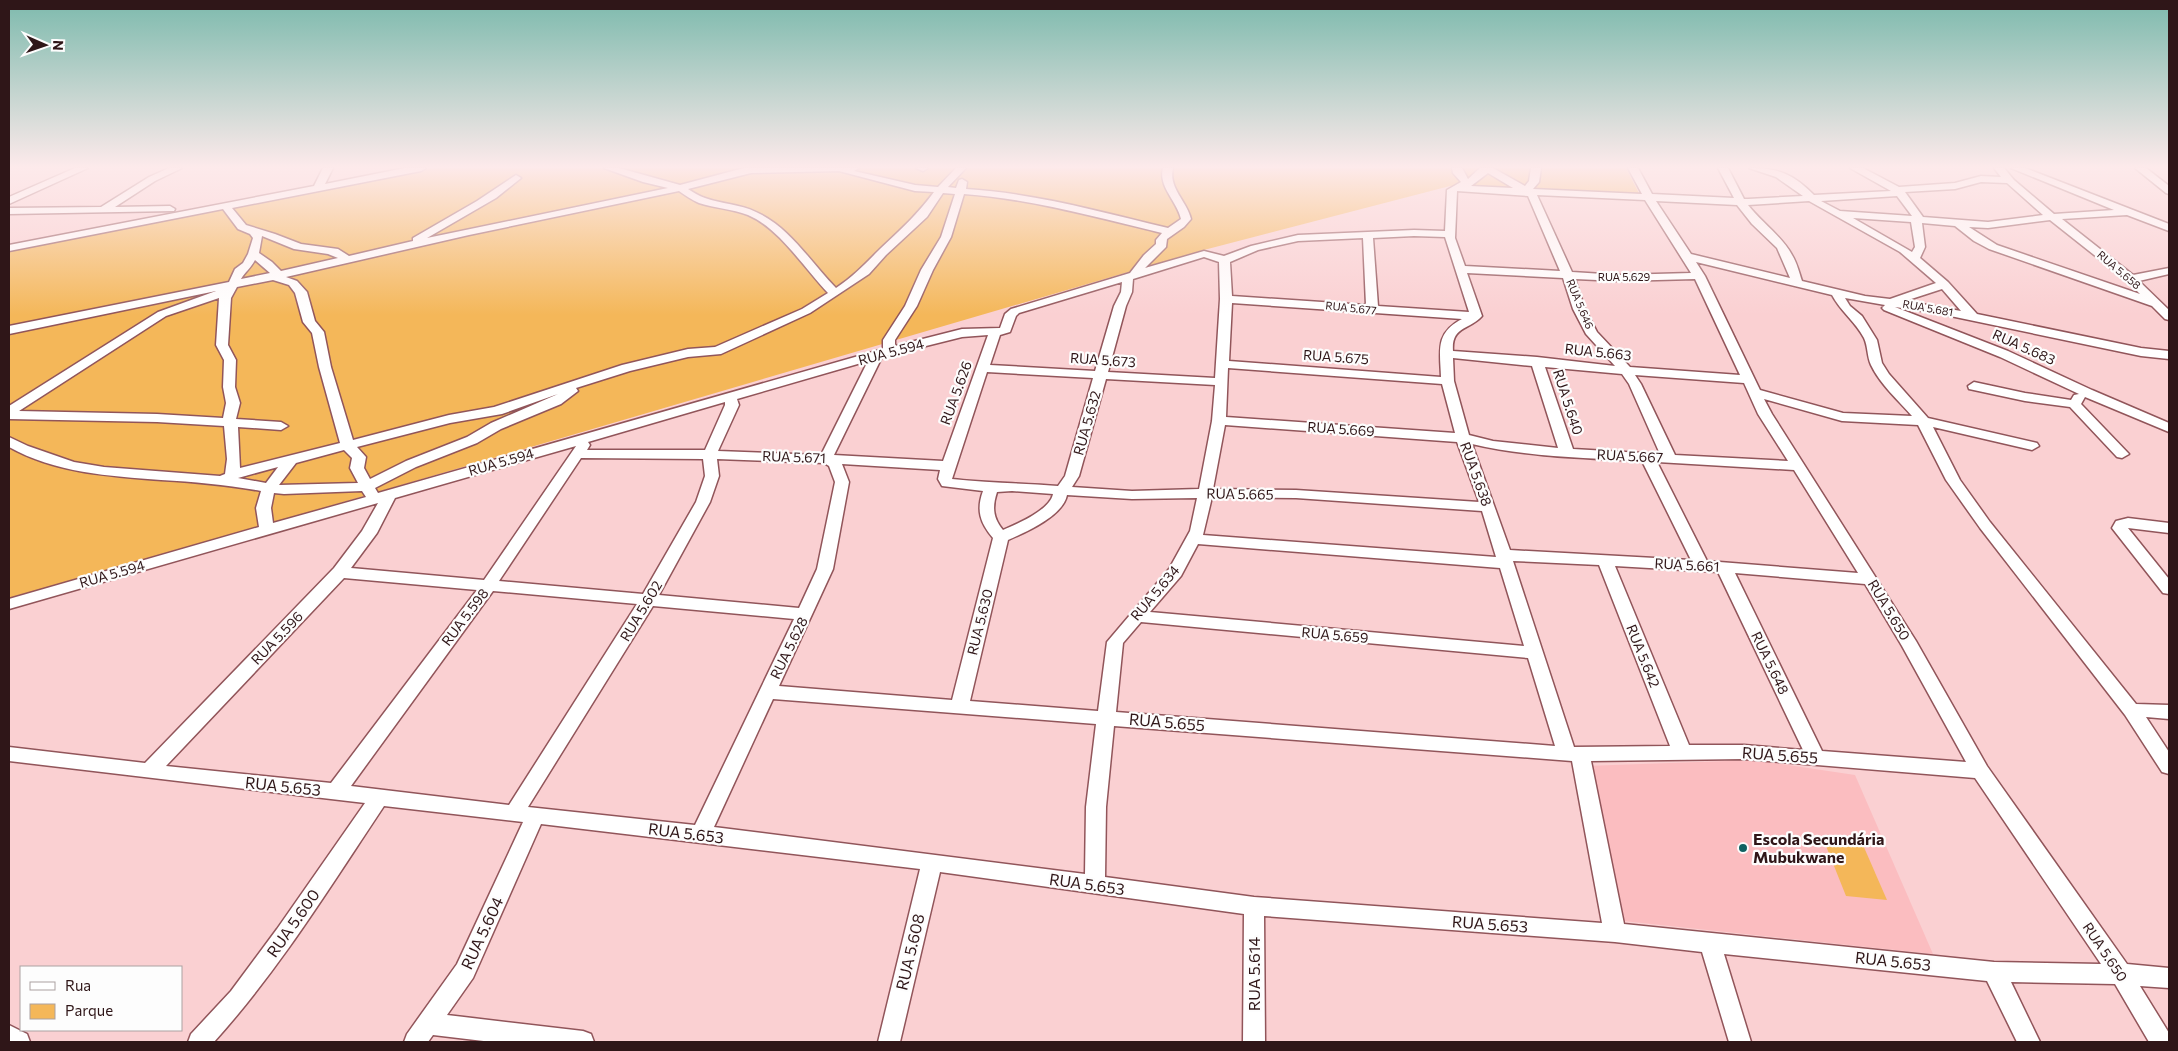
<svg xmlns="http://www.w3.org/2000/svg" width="2178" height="1051" viewBox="0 0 2178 1051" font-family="Commissioner,sans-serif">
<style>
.built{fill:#fbbdc0}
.green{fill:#f4b759}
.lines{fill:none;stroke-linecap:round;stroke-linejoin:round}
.minor-casing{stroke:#91555a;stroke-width:3}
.minor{fill:#fff;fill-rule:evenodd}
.poi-dot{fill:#106262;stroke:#fdfdfd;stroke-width:2}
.labels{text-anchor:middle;stroke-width:4.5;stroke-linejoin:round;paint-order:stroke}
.far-street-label{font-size:11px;fill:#2f1618;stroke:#fdfdfd}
.street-label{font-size:14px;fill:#2f1618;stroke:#fdfdfd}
.near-street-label{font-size:16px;fill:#2f1618;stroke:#fdfdfd}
.near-poi-label{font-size:16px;font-weight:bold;fill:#2f1618;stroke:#fdfdfd;text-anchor:start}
</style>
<rect width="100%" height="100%" fill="#fad0d2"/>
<!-- built -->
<path class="built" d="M 1755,760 L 1855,775 L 1933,954 L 1614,920 L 1585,766 Z"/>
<!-- green -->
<g class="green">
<path d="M 434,168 L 1626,168 L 1642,199 L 1450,186 L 1200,251 L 9,600 L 9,251 Z"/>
<path d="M 1824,841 L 1863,845 L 1887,900 L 1846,896 Z"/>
</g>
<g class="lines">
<defs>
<g id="minor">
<path d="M 75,168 L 88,168 L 9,204 L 9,197 Z"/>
<path d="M 169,168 L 182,168 L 155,181 L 115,207 L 170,206 L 175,209 L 174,211 L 9,214 L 9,208 L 101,207 L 149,177 Z"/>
<path d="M 323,168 L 333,168 L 325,184 L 405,168 L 426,168 L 421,171 L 232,208 L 246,225 L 275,234 L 301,244 L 338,249 L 349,256 L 413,241 L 413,238 L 477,201 L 516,175 L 521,178 L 496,198 L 427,238 L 668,188 L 643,182 L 604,168 L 619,168 L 680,185 L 744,168 L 859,168 L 854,171 L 915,185 L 938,187 L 956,168 L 966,168 L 948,187 L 956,188 L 959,180 L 962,179 L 967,182 L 966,189 C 1034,193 1101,212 1168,228 L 1181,219 C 1177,201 1158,187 1163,168 L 1173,168 C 1168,188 1187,201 1191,219 L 1184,227 L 1167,239 L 1166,247 L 1145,268 L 1204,251 L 1224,256 L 1251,246 L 1298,235 L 1414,230 L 1445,231 L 1447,190 L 1461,182 L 1453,173 L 1452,168 L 1462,168 L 1468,179 L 1480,168 L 1493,168 L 1525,186 L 1529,181 L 1531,168 L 1541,168 L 1539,182 L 1533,189 L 1642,194 L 1628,168 L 1638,168 L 1652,194 L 1734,198 L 1718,168 L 1728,168 L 1744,199 L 1748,199 L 1803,196 L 1776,177 L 1749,168 C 1779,168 1793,174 1814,195 L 1891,191 L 1850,168 L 1863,168 L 1899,187 L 1955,183 L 1981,176 L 2001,177 L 1994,168 L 2004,168 L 2014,180 L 2054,214 L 2114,210 L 2011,168 L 2025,168 L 2169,224 L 2169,231 L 2127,215 L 2062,219 L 2133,275 L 2169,268 L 2169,274 L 2139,281 L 2169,310 L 2169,320 L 2165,319 L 2152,306 L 1989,249 L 1974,241 L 1955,226 L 1922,223 L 1925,247 L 1920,258 L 1948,282 L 1977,314 L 2141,348 L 2169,351 L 2169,359 L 2141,356 L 1936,313 L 1895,307 L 2008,351 L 2092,390 L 2169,423 L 2169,432 L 2085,397 L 2081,404 L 2129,454 L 2122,458 L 2117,457 L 2070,407 L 2025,401 L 1969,389 L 1968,386 L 1974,382 L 2025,393 L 2071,400 L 2074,395 L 2079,394 L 2000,357 L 1884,310 L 1882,308 L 1885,305 L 1845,298 L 1850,306 L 1862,316 L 1877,340 L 1882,363 L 1889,374 L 1928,418 L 2037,443 L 2039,446 L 2032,450 L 1933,427 L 1960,480 L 1990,522 L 2136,704 L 2169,705 L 2169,719 L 2146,717 L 2169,752 L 2169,774 L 2162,772 L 2125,715 L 1980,528 L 1946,480 L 1918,425 L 1842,421 L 1764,399 L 1772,414 L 1916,641 L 1987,766 L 2127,964 L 2169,968 L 2169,988 L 2140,986 L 2169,1033 L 2169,1042 L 2149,1042 L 2115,984 L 2011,982 L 2040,1042 L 2017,1042 L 1987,981 L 1724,954 L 1751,1042 L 1729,1042 L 1702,952 L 1615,942 L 1264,916 L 1265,1042 L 1243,1042 L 1244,914 L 940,872 L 900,1042 L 878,1042 L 920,869 L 541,824 L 473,978 L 447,1015 L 583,1031 L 591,1034 L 594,1042 L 492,1042 L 433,1035 L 428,1042 L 404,1042 L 407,1034 L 457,964 L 523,822 L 384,806 C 330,887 279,970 214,1042 L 188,1042 L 191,1034 L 231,991 L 277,929 L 365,803 L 9,761 L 9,747 L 145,763 L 334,568 L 362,531 L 378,503 L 9,609 L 9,599 L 259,527 L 256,508 L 261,491 C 228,485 195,482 161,480 C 109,476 55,473 9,447 L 9,437 L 28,446 L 74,462 L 104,467 L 220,476 L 225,474 L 227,459 L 224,426 L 157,422 L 9,419 L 9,406 L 158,312 L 216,291 L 9,334 L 9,326 L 229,282 L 235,269 L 243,263 L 248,254 L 253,238 L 250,234 L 238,229 L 223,209 L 9,251 L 9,245 L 314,186 ZM 839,171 L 915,191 L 934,192 C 918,214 900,230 880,249 C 865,264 854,276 836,288 C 811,263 790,227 756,212 C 740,204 721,204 705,198 C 699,196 693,192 688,189 L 751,173 ZM 1488,173 L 1513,188 L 1471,186 ZM 1981,182 L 2007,183 L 2043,215 L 1988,222 L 1923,217 L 1905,192 L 1955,189 ZM 679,191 C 685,195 692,200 699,203 C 715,208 732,209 748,215 C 779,228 805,269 828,293 L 802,309 L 715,347 L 688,349 L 622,365 L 494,407 L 449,415 L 353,440 L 331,367 L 324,332 L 315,321 L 307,292 L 297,281 L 286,277 L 469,235 ZM 1457,191 L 1528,196 L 1560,271 L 1465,266 L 1455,238 ZM 943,193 L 955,194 L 941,237 L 921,270 L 905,306 L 883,340 L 883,349 L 378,493 L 375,488 L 416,467 L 477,443 L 501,429 L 561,404 L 578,391 L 576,388 L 630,371 L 688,357 L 721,354 L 810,313 L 869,274 L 886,255 L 927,217 ZM 964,194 C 1031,199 1096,217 1162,233 L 1156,240 L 1156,244 L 1144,255 L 1130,273 L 1011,309 L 1005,314 L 1000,328 L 962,329 L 895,346 L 895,340 L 917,306 L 933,270 L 951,237 ZM 1537,195 L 1645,200 L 1691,273 L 1619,275 L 1572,272 ZM 1897,196 L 1912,216 L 1840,211 L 1821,201 ZM 1656,201 L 1737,205 L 1752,224 L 1777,248 L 1790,278 L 1691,254 ZM 1809,201 L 1900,252 L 1936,283 L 1890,299 L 1865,296 L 1802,281 C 1799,272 1797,263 1792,255 C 1782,236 1761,222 1748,205 ZM 1853,218 L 1911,222 L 1915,247 L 1912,252 ZM 2050,220 L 2127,281 L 2140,294 L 1997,245 L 1969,227 L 1988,228 ZM 262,236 L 294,249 L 328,254 L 338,258 L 281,271 L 272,262 L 259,253 ZM 1414,236 L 1445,237 L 1469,312 L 1378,306 L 1373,238 ZM 1363,238 L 1366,305 L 1232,296 L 1230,262 L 1258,250 L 1298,241 ZM 1204,257 L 1219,262 L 1220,299 L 1215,378 L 1108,372 L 1126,306 L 1132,292 L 1133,279 ZM 255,260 L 270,273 L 241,279 C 245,272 251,268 255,260 ZM 1696,262 L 1832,295 C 1841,312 1855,321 1864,338 C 1868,346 1867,357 1871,365 C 1880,384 1898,400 1912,416 L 1843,413 L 1760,390 L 1705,276 ZM 1467,273 L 1563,278 L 1573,309 L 1586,334 L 1615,366 L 1537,357 L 1453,351 C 1451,326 1470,330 1482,316 ZM 1575,279 L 1619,281 L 1695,279 L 1740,375 L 1630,367 L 1597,332 L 1585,309 ZM 273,280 L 289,285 L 295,293 L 303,322 L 312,333 L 319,367 L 340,443 L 240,468 L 238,427 L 281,430 L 288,426 L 281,422 L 236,419 L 240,403 L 235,387 L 236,360 L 228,345 L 231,298 L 237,287 ZM 1122,282 L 1121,292 L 1114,306 L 1095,371 L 990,365 L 1000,335 L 1010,332 L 1016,316 L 1019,313 ZM 1942,289 L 1961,311 L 1905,301 ZM 219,298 L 216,345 L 224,360 L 223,387 L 226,403 L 223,418 L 157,414 L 19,411 L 166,316 ZM 1232,303 L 1462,319 C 1435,333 1440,350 1441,377 L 1229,361 ZM 988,335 L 943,461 L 834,455 L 882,357 L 962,337 ZM 1453,358 L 1532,366 L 1558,448 L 1493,441 L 1469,435 L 1454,381 ZM 868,361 L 821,455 L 718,451 L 739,405 L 737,399 ZM 1545,367 L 1622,374 L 1629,384 L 1660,454 L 1573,449 ZM 1228,368 L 1442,384 L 1455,433 L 1226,417 ZM 987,372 L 1093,378 L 1065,476 L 1058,486 C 1022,483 987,483 952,479 ZM 1635,375 L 1744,383 L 1758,414 L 1788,461 L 1675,455 L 1641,384 ZM 1106,379 L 1215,385 L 1212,421 L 1199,489 L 1132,491 L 1072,487 L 1079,476 ZM 558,394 L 491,423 L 467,437 L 406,461 L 370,479 L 364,468 L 366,457 L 357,447 L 450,423 L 502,414 ZM 725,402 L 725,405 L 705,450 L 587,450 L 590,445 L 588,442 ZM 1225,425 L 1457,442 L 1479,502 L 1296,490 L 1213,489 ZM 1472,444 C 1527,457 1586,458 1642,461 L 1691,560 L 1510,550 ZM 576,446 L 484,580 L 351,568 L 377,533 L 395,498 ZM 344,450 L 352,458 L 350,468 L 358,483 L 279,485 L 296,463 ZM 581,458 L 703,459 L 705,476 L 696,502 L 643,594 L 499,581 ZM 717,459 L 824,463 L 829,466 L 835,482 L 817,569 L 799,608 L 659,595 L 710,502 L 719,476 ZM 1657,462 L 1794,470 L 1858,573 L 1707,561 ZM 842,464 L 940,470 L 938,479 L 942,486 L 983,491 C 976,510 980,523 993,538 L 952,700 L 779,686 L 833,569 L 849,482 ZM 278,467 L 266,483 L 238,478 ZM 362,491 L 366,497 L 273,523 L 271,508 L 274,493 L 284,494 ZM 1012,491 L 1053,494 C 1050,510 1017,524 1003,530 C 993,518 992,507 997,492 ZM 1067,495 L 1132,499 L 1197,498 L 1190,531 L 1169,569 L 1107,642 L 1098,711 L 970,701 L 1008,540 C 1026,532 1063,516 1067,495 ZM 1212,497 L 1296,498 L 1482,511 L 1496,557 L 1203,535 ZM 1198,544 L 1500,568 L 1524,646 L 1150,612 L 1181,576 ZM 1513,561 L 1599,565 L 1670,746 L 1574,747 ZM 1615,566 L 1718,572 L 1803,750 L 1744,745 L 1689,745 ZM 1735,573 L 1865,584 L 1902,646 L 1966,762 L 1822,751 ZM 344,578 L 477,590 L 331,783 L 166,766 ZM 493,591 L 637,604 L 509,805 L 351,786 ZM 653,606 L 794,619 L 695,825 L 528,807 ZM 1141,622 L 1528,658 L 1555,746 L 1116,712 L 1123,643 ZM 773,699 L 1096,724 L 1086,807 L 1085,874 L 714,827 ZM 1114,726 L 1572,761 L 1602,923 L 1254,897 L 1105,877 L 1106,807 ZM 1744,759 L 1975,778 L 2101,964 L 1994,962 L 1624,924 L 1591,761 Z"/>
<path d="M 916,168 L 928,168 L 923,171 Z"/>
<path d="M 2135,168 L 2146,168 L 2169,186 L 2169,194 L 2166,193 Z"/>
<path d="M 2128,518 L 2169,523 L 2169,533 L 2128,528 L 2169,579 L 2169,594 L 2163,593 L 2112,528 L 2116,521 Z"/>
<path d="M 9,1025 L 27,1034 L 30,1042 L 9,1042 Z"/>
</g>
</defs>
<!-- minor casing -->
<use href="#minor" class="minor-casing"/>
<!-- minor -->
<use href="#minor" class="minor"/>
</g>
<!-- sky -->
<linearGradient id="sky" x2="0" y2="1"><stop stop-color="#7dbaad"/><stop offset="0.53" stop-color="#fdeaeb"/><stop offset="1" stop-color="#fdeaeb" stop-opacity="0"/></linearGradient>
<rect width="2178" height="315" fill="url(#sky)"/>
<!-- markers -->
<circle class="poi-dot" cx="1743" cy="848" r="5"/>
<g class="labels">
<!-- far-street labels -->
<g class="far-street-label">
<text transform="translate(2119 270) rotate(40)" y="4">RUA 5.658</text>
<text x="1624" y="281">RUA 5.629</text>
<text transform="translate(1580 304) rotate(67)" y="4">RUA 5.646</text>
<text transform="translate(1351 308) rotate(6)" y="4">RUA 5.677</text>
<text transform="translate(1928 308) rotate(10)" y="4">RUA 5.681</text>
</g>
<!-- street labels -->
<g class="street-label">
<text transform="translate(2024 347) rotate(24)" y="5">RUA 5.683</text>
<text transform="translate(891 352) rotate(-15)" y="5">RUA 5.594</text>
<text transform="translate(1598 352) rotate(6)" y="5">RUA 5.663</text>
<text transform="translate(1336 357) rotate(4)" y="5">RUA 5.675</text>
<text transform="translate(1103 360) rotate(4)" y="5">RUA 5.673</text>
<text transform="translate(956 393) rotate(-70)" y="5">RUA 5.626</text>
<text transform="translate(1568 402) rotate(72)" y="5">RUA 5.640</text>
<text transform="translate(1087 423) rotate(-74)" y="5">RUA 5.632</text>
<text transform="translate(1341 429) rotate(4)" y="5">RUA 5.669</text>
<text transform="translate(1630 456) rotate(3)" y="5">RUA 5.667</text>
<text transform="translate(794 457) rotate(2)" y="5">RUA 5.671</text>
<text transform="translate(501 462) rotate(-16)" y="5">RUA 5.594</text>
<text transform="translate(1476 474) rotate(70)" y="5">RUA 5.638</text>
<text transform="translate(1240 494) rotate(1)" y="5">RUA 5.665</text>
<text transform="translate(1687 565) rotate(3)" y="5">RUA 5.661</text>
<text transform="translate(112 574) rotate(-16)" y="5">RUA 5.594</text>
<text transform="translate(1155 593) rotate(-50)" y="5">RUA 5.634</text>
<text transform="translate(1889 610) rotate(59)" y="5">RUA 5.650</text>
<text transform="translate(641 611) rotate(-59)" y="5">RUA 5.602</text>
<text transform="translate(465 617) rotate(-53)" y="5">RUA 5.598</text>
<text transform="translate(980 622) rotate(-76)" y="5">RUA 5.630</text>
<text transform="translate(1335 635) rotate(5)" y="5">RUA 5.659</text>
<text transform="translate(277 638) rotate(-46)" y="5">RUA 5.596</text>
<text transform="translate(789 648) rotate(-64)" y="5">RUA 5.628</text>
<text transform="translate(1643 656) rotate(68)" y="5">RUA 5.642</text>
<text transform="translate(1770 663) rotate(64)" y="5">RUA 5.648</text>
<text transform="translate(2105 952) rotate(56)" y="5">RUA 5.650</text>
</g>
<!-- near-street labels -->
<g class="near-street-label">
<text transform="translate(1167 722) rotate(5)" y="6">RUA 5.655</text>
<text transform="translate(1780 755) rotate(4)" y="6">RUA 5.655</text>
<text transform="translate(283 786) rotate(6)" y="6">RUA 5.653</text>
<text transform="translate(686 833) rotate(7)" y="6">RUA 5.653</text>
<text transform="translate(1087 884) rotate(8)" y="6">RUA 5.653</text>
<text transform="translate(293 923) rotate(-55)" y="6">RUA 5.600</text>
<text transform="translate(1490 924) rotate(4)" y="6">RUA 5.653</text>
<text transform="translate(482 933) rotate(-65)" y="6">RUA 5.604</text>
<text transform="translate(910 952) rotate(-77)" y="6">RUA 5.608</text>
<text transform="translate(1893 961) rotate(6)" y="6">RUA 5.653</text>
<text transform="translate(1254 974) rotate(-90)" y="6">RUA 5.614</text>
</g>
<!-- near-poi labels -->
<g class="near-poi-label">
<text x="1753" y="845">Escola Secundária<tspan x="1753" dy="18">Mubukwane</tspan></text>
</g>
</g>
<!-- border -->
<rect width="2178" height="1051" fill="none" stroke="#2f1618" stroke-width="20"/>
<!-- legend -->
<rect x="20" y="966" width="162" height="65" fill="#fdfdfd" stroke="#aba1a1"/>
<rect x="30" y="982" width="25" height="8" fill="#ffffff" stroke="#aba1a1"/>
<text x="65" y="991" font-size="15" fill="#2f1618">Rua</text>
<rect x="30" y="1004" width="25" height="15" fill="#f4b759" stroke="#aba1a1"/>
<text x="65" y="1016" font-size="15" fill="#2f1618">Parque</text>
<!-- north arrow -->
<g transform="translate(45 45) rotate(92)" stroke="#fdfdfd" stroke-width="4" paint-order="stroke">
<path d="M0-4L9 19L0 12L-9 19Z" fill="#2f1618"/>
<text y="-8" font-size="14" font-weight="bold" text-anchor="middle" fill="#2f1618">N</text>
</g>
</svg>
